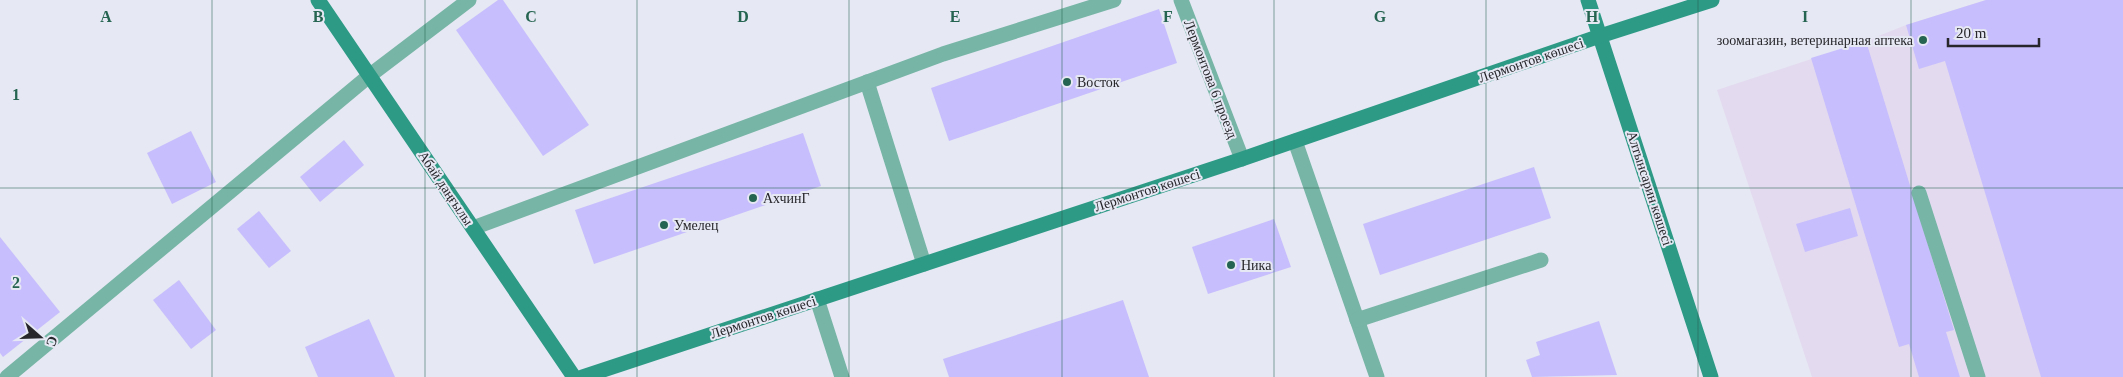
<svg xmlns="http://www.w3.org/2000/svg" width="2123" height="377" viewBox="0 0 2123 377" font-family="'Times New Roman',serif">
<style>
.industrial{fill:#e3daf0}
.building{fill:#c7befd}
.lines{fill:none;stroke-linecap:round;stroke-linejoin:round}
.lane{stroke:#77b5a6;stroke-width:15}
.street{stroke:#77b5a6;stroke-width:15}
.secondary{stroke:#2d9a86;stroke-width:15}
.grid{fill:none;stroke:#256450;stroke-width:1;stroke-opacity:0.55}
.poi-dot{fill:#256450;stroke:#e6e8f3;stroke-width:2}
.labels{text-anchor:middle;stroke-width:4;stroke-linejoin:round;paint-order:stroke}
.poi-label{font-size:14px;fill:#26262b;stroke:#e6e8f3;text-anchor:start}
.street-label{font-size:14px;fill:#26262b;stroke:#e6e8f3}
.grid-label{font-size:16px;text-anchor:middle;font-weight:bold;fill:#256450;stroke:#e6e8f3;stroke-width:4;stroke-linejoin:round;paint-order:stroke}
</style>
<rect width="100%" height="100%" fill="#e6e8f3"/>
<!-- industrial -->
<path class="industrial" d="M 1986,0 L 2123,377 L 1812,377 L 1717,90 L 1866,41 L 1906,25 Z"/>
<!-- building -->
<g class="building">
<path d="M 498,0 L 503,0 L 589,125 L 543,156 L 456,30 Z"/>
<path d="M 1986,0 L 2123,0 L 2123,377 L 2041,377 L 1945,61 L 1919,69 L 1906,25 Z"/>
<path d="M 1159,9 L 1177,63 L 949,141 L 931,88 Z"/>
<path d="M 1866,41 L 1954,330 L 1946,332 L 1960,377 L 1919,377 L 1909,344 L 1899,347 L 1811,58 Z"/>
<path d="M 191,131 L 216,182 L 172,204 L 147,153 Z"/>
<path d="M 803,133 L 821,186 L 594,264 L 575,210 Z"/>
<path d="M 344,140 L 364,165 L 320,202 L 300,177 Z"/>
<path d="M 1534,167 L 1551,218 L 1380,275 L 1363,224 Z"/>
<path d="M 1850,208 L 1858,236 L 1805,252 L 1796,224 Z"/>
<path d="M 259,211 L 291,251 L 269,268 L 237,229 Z"/>
<path d="M 1274,219 L 1291,267 L 1208,294 L 1192,247 Z"/>
<path d="M 0,237 L 60,312 L 3,357 L 0,353 Z"/>
<path d="M 179,280 L 216,330 L 191,349 L 153,300 Z"/>
<path d="M 1123,300 L 1149,377 L 949,377 L 943,359 Z"/>
<path d="M 369,319 L 395,377 L 318,377 L 305,347 Z"/>
<path d="M 1599,321 L 1617,375 L 1532,377 L 1526,360 L 1540,355 L 1536,342 Z"/>
</g>
<g class="lines">
<!-- lane -->
<g class="lane">
<path d="M 867,82 L 924,264"/>
<path d="M 1295,141 L 1377,377"/>
<path d="M 1919,193 L 1978,377"/>
<path d="M 473,228 L 943,54 L 1114,0"/>
<path d="M 817,299 L 842,377"/>
<path d="M 1357,320 L 1541,260"/>
<path d="M 7,377 L 369,76 L 469,0"/>
</g>
<!-- street -->
<path class="street" d="M 1181,0 L 1242,159"/>
<!-- secondary -->
<g class="secondary">
<path d="M 318,0 L 574,377"/>
<path d="M 1588,0 L 1711,377"/>
<path d="M 582,377 L 1242,159 L 1600,36 L 1712,0"/>
</g>
</g>
<!-- grid -->
<path class="grid" d="M 212,0 L 212,377M 425,0 L 425,377M 637,0 L 637,377M 849,0 L 849,377M 1062,0 L 1062,377M 1274,0 L 1274,377M 1486,0 L 1486,377M 1698,0 L 1698,377M 1911,0 L 1911,377M 0,188 L 2123,188"/>
<!-- markers -->
<g class="poi-dot">
<circle cx="1923" cy="40" r="5"/>
<circle cx="1067" cy="82" r="5"/>
<circle cx="753" cy="198" r="5"/>
<circle cx="664" cy="225" r="5"/>
<circle cx="1231" cy="265" r="5"/>
</g>
<g class="labels">
<!-- poi labels -->
<g class="poi-label">
<text x="1913" y="45" text-anchor="end">зоомагазин, ветеринарная аптека</text>
<text x="1077" y="87">Восток</text>
<text x="763" y="203">АхчинГ</text>
<text x="674" y="230">Умелец</text>
<text x="1241" y="270">Ника</text>
</g>
<!-- street labels -->
<g class="street-label">
<text transform="translate(1531 60) rotate(-19)" y="5">Лермонтов көшесі</text>
<text transform="translate(1211 79) rotate(69)" y="5">Лермонтова 6 проезд</text>
<text transform="translate(446 188) rotate(56)" y="5">Абай даңғылы</text>
<text transform="translate(1650 188) rotate(72)" y="5">Алтынсарин көшесі</text>
<text transform="translate(1147 190) rotate(-18)" y="5">Лермонтов көшесі</text>
<text transform="translate(763 317) rotate(-18)" y="5">Лермонтов көшесі</text>
</g>
</g>
<g class="grid-label">
<text x="106" y="22">A</text>
<text x="318" y="22">B</text>
<text x="531" y="22">C</text>
<text x="743" y="22">D</text>
<text x="955" y="22">E</text>
<text x="1168" y="22">F</text>
<text x="1380" y="22">G</text>
<text x="1592" y="22">H</text>
<text x="1805" y="22">I</text>
<text x="16" y="100">1</text>
<text x="16" y="288">2</text>
</g>
<!-- north arrow -->
<g transform="translate(40 337) rotate(110)" stroke="#e6e8f3" stroke-width="4" paint-order="stroke">
<path d="M0-4L9 19L0 12L-9 19Z" fill="#26262b"/>
<text y="-8" font-size="14" font-weight="bold" text-anchor="middle" fill="#26262b">С</text>
</g>
<!-- scale -->
<path d="M1948 38v8h91v-8" fill="none" stroke="#26262b" stroke-width="2.5"/>
<text x="1956" y="38" font-size="15" fill="#26262b" stroke="#e6e8f3" stroke-width="4" paint-order="stroke">20 m</text>
</svg>
